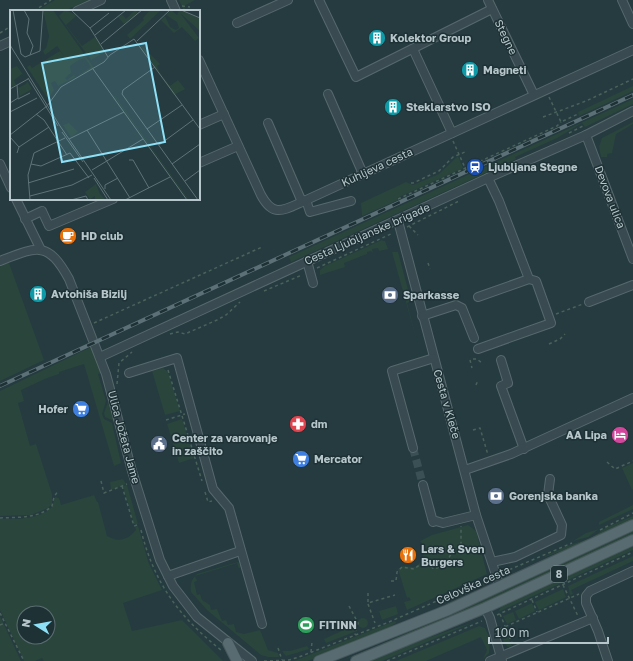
<svg xmlns="http://www.w3.org/2000/svg" width="633" height="661" viewBox="0 0 633 661" font-family="'Golos Text',sans-serif">
<style>
.green{fill:#2a453c;fill-rule:evenodd}
.lines{fill:none;stroke-linecap:round;stroke-linejoin:round}
.minor-tunnel{stroke:#3b5055;stroke-width:8;stroke-dasharray:8 4;stroke-linecap:butt}
.minor-casing{stroke:#57696d;stroke-width:10}
.major-casing{stroke:#46585c;stroke-width:12}
.path{stroke:#4a625b;stroke-width:1.5;stroke-dasharray:3 3;stroke-linecap:butt}
.minor{stroke:#394b50;stroke-width:8}
.major{stroke:#586b70;stroke-width:10}
.rail-casing{stroke:#5c7177;stroke-width:4}
.rail{stroke:#1e3135;stroke-width:2.5;stroke-dasharray:8;stroke-linecap:butt}
.labels{text-anchor:middle;stroke-width:3;stroke-linejoin:round;paint-order:stroke}
.shield{fill:#1e3135;stroke:#88999d;stroke-width:1}
.shield-label{font-size:10px;font-weight:bold;fill:#b6c6ca}
.street-label{font-size:11px;fill:#b6c6ca;stroke:#1e3135}
.poi-label{font-size:11px;font-weight:bold;fill:#b6c6ca;stroke:#1e3135;text-anchor:start}
.inset-road{fill:none;stroke:#5f7377;stroke-width:1}
.view{fill:#8ee0f7;fill-opacity:0.15;stroke:#8ee0f7;stroke-width:2}
.inset-edge{fill:none;stroke:#b6c6ca;stroke-width:2}
</style>
<rect width="100%" height="100%" fill="#253b40"/>
<!-- green -->
<g class="green">
<path d="M 55,0 L 89,0 L 64,11 L 37,11 Z"/>
<path d="M 179,0 L 195,0 L 184,6 L 186,11 L 184,11 Z"/>
<path d="M 633,86 L 633,91 L 579,116 L 578,112 Z"/>
<path d="M 633,99 L 633,104 L 585,127 L 582,123 L 557,138 L 515,157 L 516,159 L 291,262 L 289,257 Z"/>
<path d="M 633,122 L 633,124 L 616,134 L 612,153 L 607,154 L 607,157 L 601,157 L 599,147 L 602,138 Z"/>
<path d="M 458,156 L 463,168 L 397,198 L 398,200 L 362,216 L 361,203 L 406,182 L 413,185 L 439,174 Z"/>
<path d="M 382,240 L 383,241 L 385,241 L 388,249 L 379,251 L 378,248 L 372,249 L 373,253 L 371,251 L 367,252 L 367,254 L 344,263 L 345,267 L 320,275 L 320,270 L 325,266 Z"/>
<path d="M 392,252 L 398,252 L 411,301 L 407,303 L 418,345 Z"/>
<path d="M 9,263 L 44,360 L 0,381 L 0,266 Z"/>
<path d="M 91,347 L 101,373 L 98,374 L 106,401 L 102,414 L 104,419 L 112,423 L 121,463 L 114,466 L 84,364 L 59,372 L 59,374 L 47,378 L 21,390 L 24,401 L 18,403 L 30,446 L 36,444 L 52,494 L 52,504 L 48,508 L 31,515 L 0,516 L 0,391 Z"/>
<path d="M 163,368 L 168,372 L 180,411 L 165,415 L 152,371 Z"/>
<path d="M 108,402 L 114,421 L 105,417 L 104,413 Z"/>
<path d="M 182,419 L 194,458 L 179,463 L 167,424 Z"/>
<path d="M 633,463 L 633,489 L 632,490 L 622,468 Z"/>
<path d="M 123,479 L 126,484 L 111,490 L 110,482 Z"/>
<path d="M 127,485 L 138,524 L 134,524 L 123,486 Z"/>
<path d="M 94,495 L 97,502 L 98,502 L 107,536 C 118,542 127,541 136,530 L 135,527 L 138,526 L 149,564 L 162,590 L 123,603 L 132,631 L 182,620 L 223,661 L 44,661 L 42,658 L 35,661 L 24,661 L 0,610 L 0,519 C 18,519 39,520 52,507 L 55,497 L 59,498 L 61,505 ZM 24,613 L 48,613 L 48,637 L 24,637 Z"/>
<path d="M 633,505 L 633,509 L 599,525 L 599,522 Z"/>
<path d="M 633,516 L 633,521 L 585,543 L 542,558 L 567,546 L 591,538 L 607,527 Z"/>
<path d="M 468,525 L 476,531 L 487,574 L 407,610 L 404,602 L 411,600 L 409,597 L 407,598 L 398,569 L 403,566 L 415,567 L 421,562 L 426,549 L 420,541 L 432,535 Z"/>
<path d="M 599,529 L 588,537 L 573,541 L 586,533 Z"/>
<path d="M 633,530 L 633,535 L 469,610 L 378,648 L 341,661 L 377,646 Z"/>
<path d="M 633,544 L 633,550 L 498,612 L 503,604 Z"/>
<path d="M 633,556 L 633,561 L 571,590 L 573,594 L 570,595 L 568,586 Z"/>
<path d="M 238,562 L 241,566 L 239,569 L 237,563 L 195,576 L 197,581 L 194,582 L 197,595 L 200,594 L 202,600 L 210,605 L 211,610 L 217,609 L 222,621 L 226,620 L 228,625 L 234,624 L 236,632 L 244,634 L 260,630 L 268,650 L 278,653 L 279,657 L 268,657 L 261,655 L 207,610 L 191,592 C 190,584 191,580 197,574 Z"/>
<path d="M 488,581 L 483,586 L 444,603 L 443,601 Z"/>
<path d="M 563,589 L 566,597 L 539,610 L 535,602 Z"/>
<path d="M 532,603 L 535,611 L 519,619 L 515,611 Z"/>
<path d="M 396,606 L 398,614 L 382,620 L 379,611 Z"/>
<path d="M 513,612 L 516,620 L 507,624 L 503,616 Z"/>
<path d="M 0,616 L 21,661 L 0,661 Z"/>
<circle cx="363" cy="623" r="5"/>
<path d="M 395,621 L 396,623 L 380,633 L 308,661 L 294,661 Z"/>
<path d="M 474,622 L 382,661 L 370,661 L 416,642 Z"/>
<path d="M 357,624 L 357,631 L 326,643 L 324,639 Z"/>
<path d="M 479,626 L 485,628 L 490,639 L 489,653 L 483,659 L 487,650 L 481,637 L 426,661 L 396,661 Z"/>
<path d="M 504,628 L 512,646 L 508,647 L 504,643 L 500,631 Z"/>
<path d="M 307,646 L 309,649 L 286,656 L 282,651 L 290,651 Z"/>
</g>
<g class="lines">
<!-- minor-tunnel -->
<path class="minor-tunnel" d="M 413,448 L 423,485"/>
<defs>
<g id="minor">
<path d="M 171,0 L 176,11"/>
<path d="M 319,0 L 356,77 L 492,9"/>
<path d="M 488,0 L 534,95"/>
<path d="M 622,0 L 633,24"/>
<path d="M 77,11 L 101,0"/>
<path d="M 237,23 L 288,0"/>
<path d="M 0,46 L 11,41"/>
<path d="M 413,49 L 452,133"/>
<path d="M 199,60 L 261,195 C 273,217 282,211 302,202 L 633,50"/>
<path d="M 328,94 L 363,174"/>
<path d="M 268,123 L 302,202"/>
<path d="M 199,125 L 224,114"/>
<path d="M 586,135 L 633,259"/>
<path d="M 199,163 L 238,146"/>
<path d="M 0,164 L 11,188"/>
<path d="M 16,199 L 41,250"/>
<path d="M 306,200 L 310,212 L 351,201"/>
<path d="M 25,219 L 42,211 L 49,226 L 113,199"/>
<path d="M 398,221 L 476,515 L 500,587"/>
<path d="M 0,261 C 38,246 48,241 69,279 L 106,374 L 132,471 L 160,560 L 173,586 L 197,617 L 252,661"/>
<path d="M 307,261 L 313,283"/>
<path d="M 478,297 L 529,279 L 499,201 L 488,178"/>
<path d="M 589,302 L 633,285"/>
<path d="M 422,316 L 456,305 L 462,308 L 474,338"/>
<path d="M 478,349 L 551,323 L 536,281 L 529,279"/>
<path d="M 100,357 L 488,178 L 586,135 L 633,111"/>
<path d="M 501,360 L 508,383 L 501,386 L 524,449"/>
<path d="M 129,373 L 177,358 L 213,489 L 229,508 L 262,624"/>
<path d="M 413,448 L 392,371 L 434,358"/>
<path d="M 465,470 L 511,454 L 633,398"/>
<path d="M 423,485 L 433,522 L 436,521 L 443,523 L 476,515"/>
<path d="M 492,562 L 515,557 L 561,535 L 562,525 L 548,495 L 550,479"/>
<path d="M 168,576 L 240,551"/>
<path d="M 485,608 L 490,618 L 502,661"/>
<path d="M 490,661 L 593,618"/>
<path d="M 608,661 L 598,631 L 586,603 L 586,596 L 590,591 L 633,571"/>
</g>
<g id="major">
<path d="M 228,643 L 237,661"/>
<path d="M 319,661 L 448,610 L 633,525"/>
<path d="M 356,661 L 485,608 L 633,540"/>
</g>
</defs>
<!-- minor casing -->
<use href="#minor" class="minor-casing"/>
<!-- major casing -->
<use href="#major" class="major-casing"/>
<!-- path -->
<g class="path">
<path d="M 182,6 L 190,7"/>
<path d="M 34,11 L 51,0"/>
<path d="M 0,33 L 11,26"/>
<path d="M 549,97 L 561,122 L 578,114"/>
<path d="M 543,117 L 586,101 L 633,79"/>
<path d="M 569,133 L 583,126"/>
<path d="M 453,141 L 466,170"/>
<path d="M 411,183 L 413,183 L 439,171 L 453,157 L 465,152"/>
<path d="M 398,199 L 557,126 L 561,122"/>
<path d="M 409,226 L 418,235"/>
<path d="M 407,227 L 459,201"/>
<path d="M 428,263 L 430,269"/>
<path d="M 317,268 L 393,233"/>
<path d="M 264,291 L 302,275"/>
<path d="M 556,314 L 583,304"/>
<path d="M 94,323 L 262,247"/>
<path d="M 170,334 L 178,332 L 185,334 L 217,320 L 226,315 L 240,302"/>
<path d="M 549,344 L 560,339 L 565,334"/>
<path d="M 473,359 L 477,359 L 483,364"/>
<path d="M 470,360 L 472,368"/>
<path d="M 168,370 L 202,481"/>
<path d="M 117,384 L 119,363 L 132,352"/>
<path d="M 476,385 L 478,380"/>
<path d="M 166,420 L 185,414"/>
<path d="M 473,430 L 480,428 L 488,455"/>
<path d="M 607,462 L 615,469 L 633,461"/>
<path d="M 101,481 L 104,493 L 127,484"/>
<path d="M 122,486 L 134,526 L 140,524"/>
<path d="M 205,492 L 208,502 L 212,501"/>
<path d="M 0,518 C 17,517 38,519 52,506 L 54,497 L 58,491"/>
<path d="M 141,530 C 154,583 179,617 221,650"/>
<path d="M 600,530 L 633,513"/>
<path d="M 504,572 L 572,543"/>
<path d="M 391,581 L 396,581 L 397,572 L 402,567 L 414,569 L 424,562 L 434,569 L 445,565 L 451,554 L 461,546 L 461,526"/>
<path d="M 563,585 L 578,616"/>
<path d="M 368,593 L 368,603 L 395,595"/>
<path d="M 532,600 L 537,612"/>
<path d="M 368,604 L 375,623"/>
<path d="M 349,606 L 358,623 L 355,635"/>
<path d="M 0,613 L 24,661"/>
<path d="M 500,614 L 512,643"/>
<path d="M 497,615 L 633,552"/>
<path d="M 0,625 L 5,623"/>
<path d="M 500,629 L 579,594"/>
<path d="M 278,648 L 282,660"/>
<path d="M 311,652 L 312,642"/>
<path d="M 264,661 L 289,660 L 299,657 L 389,622 L 489,578"/>
<path d="M 387,661 L 482,621"/>
</g>
<!-- minor -->
<use href="#minor" class="minor"/>
<!-- major -->
<use href="#major" class="major"/>
<defs>
<path id="rail" d="M 0,386 L 633,95"/>
</defs>
<!-- rail casing -->
<use href="#rail" class="rail-casing"/>
<!-- rail -->
<use href="#rail" class="rail"/>
</g>
<!-- icons -->
<defs>
<symbol id="building-disc" viewBox="-11 -11 22 22"><circle r="9.5" fill="#0f9aa8" stroke="#1e3135"/><path d="M-4-6H4V6H1V3H-1V6H-4ZM-2.5-4.3h1.7v1.8h-1.7ZM.8-4.3h1.7v1.8H.8ZM-2.5-1h1.7V.8h-1.7ZM.8-1h1.7V.8H.8Z" fill="#fff"/></symbol>
<symbol id="station-disc" viewBox="-11 -11 22 22"><circle r="9.5" fill="#1a4fb4" stroke="#1e3135"/><path d="M-3-6H3Q5-6 5-4V2Q5 4 3 4L4.5 6H3L1.5 4h-3L-3 6H-4.5L-3 4Q-5 4-5 2V-4Q-5-6-3-6ZM-3.5-4v3h7v-3ZM-3.5 1v1.5H-2V1ZM2 1v1.5H3.5V1Z" fill="#fff"/></symbol>
<symbol id="cafe-disc" viewBox="-11 -11 22 22"><circle r="9.5" fill="#e8710a" stroke="#1e3135"/><path d="M-5.5-4.5H6V0H3Q3 3.5 0 3.5H-2.5Q-5.5 3.5-5.5 0ZM3-3.2v2h1.7v-2ZM-6 4.5H4V6H-6Z" fill="#fff"/></symbol>
<symbol id="bank-disc" viewBox="-11 -11 22 22"><circle r="9.5" fill="#5c6f8a" stroke="#1e3135"/><path d="M-6-4H6V4H-6ZM0-2.3a2.3 2.3 0 1 0 0 4.6a2.3 2.3 0 1 0 0-4.6Z" fill="#fff"/></symbol>
<symbol id="supermarket-disc" viewBox="-11 -11 22 22"><circle r="9.5" fill="#3f7fe0" stroke="#1e3135"/><path d="M-6-5.5h2.5l.6 2H6L4.5 2H-2.5L-4.4-4H-6ZM-1.5 3.2a1.3 1.3 0 1 0 .1 0ZM3 3.2a1.3 1.3 0 1 0 .1 0Z" fill="#fff"/></symbol>
<symbol id="pharmacy-disc" viewBox="-11 -11 22 22"><circle r="9.5" fill="#e0444e" stroke="#1e3135"/><path d="M-2-6h4v4h4v4h-4v4h-4v-4h-4v-4h4Z" fill="#fff"/></symbol>
<symbol id="hotel-disc" viewBox="-11 -11 22 22"><circle r="9.5" fill="#d1479c" stroke="#1e3135"/><path d="M-6-4.5h1.5V1H6V5H4.5V3h-9V5H-6ZM-4 0a1.8 1.8 0 1 1 3.6 0ZM.5 0V-2.5h3Q6-2.5 6 0Z" fill="#fff"/></symbol>
<symbol id="civic-disc" viewBox="-11 -11 22 22"><circle r="9.5" fill="#5c6f8a" stroke="#1e3135"/><path d="M-.6-6.5H3V-4.5H.6V-3L4-1V1h2V6H-6V1h2V-1L-.6-3ZM-1.2 2.5V6h2.4V2.5Z" fill="#fff"/></symbol>
<symbol id="restaurant-disc" viewBox="-11 -11 22 22"><circle r="9.5" fill="#e8710a" stroke="#1e3135"/><path d="M-5-6h1v4h1v-4h1v4h1v-4h1v5L-1.5 .5V6h-2V.5L-5-1ZM5-6V6H3V1.5H1.5Q1.5-4 5-6Z" fill="#fff"/></symbol>
<symbol id="stadium-disc" viewBox="-11 -11 22 22"><circle r="9.5" fill="#2e9e5b" stroke="#1e3135"/><path d="M0-5a6.5 5 0 1 0 0 10a6.5 5 0 1 0 0-10ZM-3.5-1.8h7v3.6h-7Z" fill="#fff"/></symbol>
</defs>
<g fill-rule="evenodd">
<use href="#building-disc" x="367" y="28" width="20" height="20"/>
<use href="#building-disc" x="460" y="60" width="20" height="20"/>
<use href="#building-disc" x="383" y="97" width="20" height="20"/>
<use href="#station-disc" x="465" y="157" width="20" height="20"/>
<use href="#cafe-disc" x="58" y="226" width="20" height="20"/>
<use href="#building-disc" x="28" y="284" width="20" height="20"/>
<use href="#bank-disc" x="380" y="285" width="20" height="20"/>
<use href="#supermarket-disc" x="71" y="399" width="20" height="20"/>
<use href="#pharmacy-disc" x="288" y="414" width="20" height="20"/>
<use href="#hotel-disc" x="610" y="425" width="20" height="20"/>
<use href="#civic-disc" x="149" y="434" width="20" height="20"/>
<use href="#supermarket-disc" x="291" y="449" width="20" height="20"/>
<use href="#bank-disc" x="486" y="486" width="20" height="20"/>
<use href="#restaurant-disc" x="398" y="545" width="20" height="20"/>
<use href="#stadium-disc" x="296" y="615" width="20" height="20"/>
</g>
<g class="labels">
<!-- shield labels -->
<rect class="shield" x="551" y="566" width="16" height="16" rx="3"/>
<g class="shield-label">
<text x="559" y="578">8</text>
</g>
<!-- street labels -->
<g class="street-label">
<text transform="translate(506 37) rotate(64)" y="4">Stegne</text>
<text transform="translate(377 167) rotate(-25)" y="4">Kuhljeva cesta</text>
<text transform="translate(610 197) rotate(69)" y="4">Devova ulica</text>
<text transform="translate(367 234) rotate(-24)" y="4">Cesta Ljubljanske brigade</text>
<text transform="translate(447 404) rotate(74)" y="4">Cesta v Kleče</text>
<text transform="translate(124 437) rotate(75)" y="4">Ulica Jožeta Jame</text>
<text transform="translate(473 585) rotate(-24)" y="4">Celovška cesta</text>
</g>
<!-- poi labels -->
<g class="poi-label">
<text x="390" y="42">Kolektor Group</text>
<text x="483" y="74">Magneti</text>
<text x="406" y="111">Steklarstvo ISO</text>
<text x="488" y="171">Ljubljana Stegne</text>
<text x="81" y="240">HD club</text>
<text x="51" y="298">Avtohiša Bizilj</text>
<text x="403" y="299">Sparkasse</text>
<text x="68" y="413" text-anchor="end">Hofer</text>
<text x="311" y="428">dm</text>
<text x="607" y="439" text-anchor="end">AA Lipa</text>
<text x="172" y="442">Center za varovanje<tspan x="172" dy="13">in zaščito</tspan></text>
<text x="314" y="463">Mercator</text>
<text x="509" y="500">Gorenjska banka</text>
<text x="421" y="553">Lars &amp; Sven<tspan x="421" dy="13">Burgers</tspan></text>
<text x="319" y="629">FITINN</text>
</g>
</g>
<!-- overview -->
<g transform="translate(10 10)">
<rect width="190" height="190" fill="#253b40"/>
<path d="M 33,0 L 43,0 L 84,58 L 67,66 L 81,57 L 75,48 L 67,51 L 60,56 L 61,63 L 55,68 L 57,70 L 64,65 L 65,67 L 48,76 L 45,71 L 41,73 L 44,80 L 38,89 L 17,57 L 20,55 L 22,58 L 50,41 L 54,46 L 47,36 L 35,45 L 33,41 L 36,38 L 39,26 ZM 55,0 L 67,5 L 56,15 L 72,36 L 85,27 L 95,42 L 81,50 L 49,6 ZM 125,0 L 128,3 L 114,14 L 108,7 L 112,4 L 116,9 ZM 140,0 L 151,0 L 120,29 L 117,25 L 134,10 L 133,8 ZM 161,0 L 167,5 L 169,0 L 190,8 L 190,21 L 170,3 L 189,28 L 185,31 L 172,17 L 164,23 L 151,10 L 155,6 L 160,17 L 166,20 L 169,18 L 167,12 L 156,5 ZM 128,32 L 150,54 L 147,56 L 150,63 L 160,76 L 168,70 L 175,79 L 164,85 ZM 7,56 L 16,69 L 12,64 L 4,70 L 6,75 L 0,77 L 0,59 ZM 17,71 L 22,79 L 10,86 L 8,78 L 16,74 ZM 104,86 L 105,86 L 179,190 L 178,190 ZM 59,113 L 68,122 L 61,127 L 53,115 ZM 86,174 L 90,184 L 96,190 L 85,190 L 85,186 L 80,189 L 75,182 Z" fill="#2a453c"/>
<path class="inset-road" d="M 3,0 L 11,44 L 15,47 L 30,41 L 33,0M 14,0 L 19,9 L 17,23 L 23,36 L 20,45M 61,0 L 80,18 L 98,47M 171,0 L 190,8M 80,18 L 99,3M 85,25 L 116,0M 127,31 L 160,0M 91,34 L 132,0M 0,35 L 50,116 L 101,190M 145,57 L 113,80 L 112,84 L 188,190M 83,59 L 177,190M 18,68 L 48,116M 0,79 L 18,69M 8,89 L 20,83M 0,93 L 8,88 L 7,75M 0,102 L 27,88M 26,104 L 34,110 L 57,145M 137,119 L 172,95M 77,120 L 120,188M 52,122 L 73,152M 0,125 L 37,96 L 51,77 L 94,52 L 100,45 L 124,29 L 190,119M 0,127 L 9,137M 59,129 L 114,102M 149,135 L 183,110M 7,143 L 9,137 L 39,117M 119,150 L 123,150 L 139,178M 21,154 L 31,156 L 60,143 L 79,168M 162,154 L 190,134M 82,160 L 133,129M 84,168 L 98,190M 175,171 L 190,160M 18,173 L 64,159M 95,179 L 95,175 L 108,168M 20,186 L 62,175 L 82,165M 20,190 L 18,165 L 24,143 L 55,128M 61,190 L 76,186 L 78,190M 115,190 L 160,167"/>
<path class="view" d="M 136,33 L 155,132 L 52,152 L 32,53 Z"/>
<rect width="190" height="190" class="inset-edge"/>
</g>
<!-- north arrow -->
<g transform="translate(36 625) rotate(281)"><circle r="19" fill="#1e3135" stroke="#5b6d71"/>
<path d="M0-3L7 15L0 10L-7 15Z" fill="#8ee0f7"/>
<text y="-6" font-size="11" font-weight="bold" text-anchor="middle" fill="#b6c6ca">N</text>
</g>
<!-- scale -->
<path d="M489 637v6h119v-6" fill="none" stroke="#b6c6ca" stroke-width="2"/>
<text x="495" y="637" font-size="12" fill="#b6c6ca" stroke="#1e3135" stroke-width="3" paint-order="stroke">100 m</text>
</svg>
